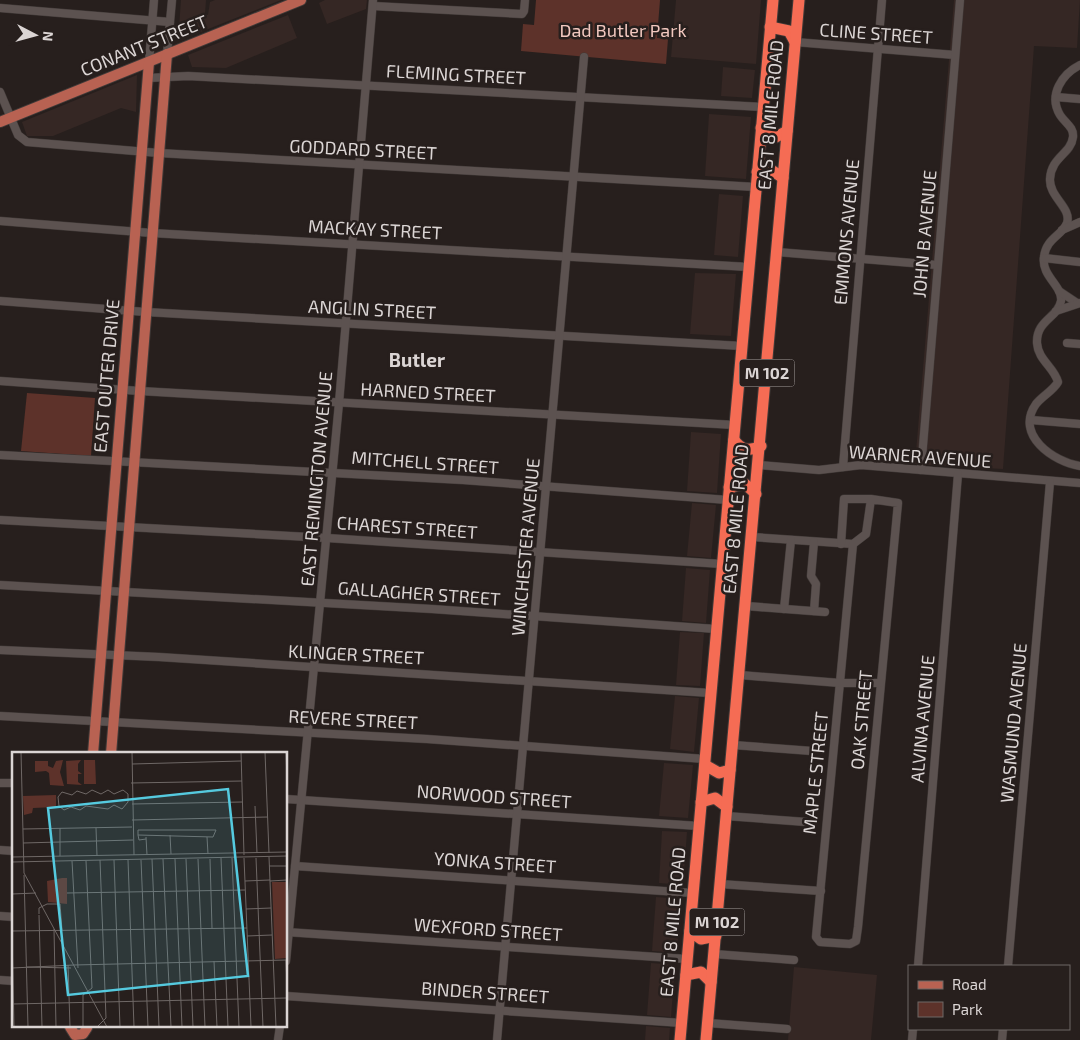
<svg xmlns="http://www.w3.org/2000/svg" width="1080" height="1040" viewBox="0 0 1080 1040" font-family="'Exo 2',sans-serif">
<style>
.built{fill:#352724}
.green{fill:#5d322a}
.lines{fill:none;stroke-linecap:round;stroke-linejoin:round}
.minor-casing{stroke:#413a38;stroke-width:9}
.major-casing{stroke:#413a38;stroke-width:12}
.highway-casing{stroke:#413a38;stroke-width:13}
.minor{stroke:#5c5250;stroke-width:8}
.major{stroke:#b86252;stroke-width:10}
.highway{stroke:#f56c54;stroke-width:11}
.labels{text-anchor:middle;stroke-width:5;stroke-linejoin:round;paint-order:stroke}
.shield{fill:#271f1d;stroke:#a59e9d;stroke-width:1}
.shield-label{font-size:16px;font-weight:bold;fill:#dbd5d4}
.park-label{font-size:18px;fill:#f2c8bf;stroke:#271f1d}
.street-label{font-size:18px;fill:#dbd5d4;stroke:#271f1d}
.neighbourhood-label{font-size:19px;font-weight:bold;fill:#dbd5d4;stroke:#271f1d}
.inset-road{fill:none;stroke:#6f6866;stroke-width:1}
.view{fill:#55cadf;fill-opacity:0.15;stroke:#55cadf;stroke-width:2.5}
.inset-edge{fill:none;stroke:#dbd5d4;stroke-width:2.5}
</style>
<rect width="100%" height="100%" fill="#271f1d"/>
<!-- built -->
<g class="built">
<path d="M 181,0 L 206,0 L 205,14 L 208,15 L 210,2 L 215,0 L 281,0 L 178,41 Z"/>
<path d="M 325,0 L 367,0 L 366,9 L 327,24 L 319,3 Z"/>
<path d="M 676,0 L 761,0 L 756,64 L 671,57 Z"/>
<path d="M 954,0 L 1080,0 L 1077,48 L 1034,46 L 1003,469 L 915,464 Z"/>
<path d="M 288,15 L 297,38 L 226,68 L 192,67 L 188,55 Z"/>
<path d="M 723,67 L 755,70 L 752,98 L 721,96 Z"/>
<path d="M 137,75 L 136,112 L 121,108 L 53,136 L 27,136 L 22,122 Z"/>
<path d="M 709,114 L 751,117 L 746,179 L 705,176 Z"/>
<path d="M 719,194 L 743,196 L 738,257 L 714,255 Z"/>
<path d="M 695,273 L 736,274 L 731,336 L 690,334 Z"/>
<path d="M 691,432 L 721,434 L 717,493 L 687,491 Z"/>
<path d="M 692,503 L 716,505 L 711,558 L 687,556 Z"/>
<path d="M 686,568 L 710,570 L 706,623 L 682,621 Z"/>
<path d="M 680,632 L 704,633 L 700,686 L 676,685 Z"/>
<path d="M 675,696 L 699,698 L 694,752 L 670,749 Z"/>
<path d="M 664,763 L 693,765 L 688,818 L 659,816 Z"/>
<path d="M 662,831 L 687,832 L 683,885 L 659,883 Z"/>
<path d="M 656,897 L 681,899 L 677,953 L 652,951 Z"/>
<path d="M 651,963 L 675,965 L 671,1017 L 647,1015 Z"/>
<path d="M 794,967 L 877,975 L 871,1040 L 788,1040 Z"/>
<path d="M 646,1026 L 670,1028 L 669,1040 L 645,1040 Z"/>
</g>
<!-- green -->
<g class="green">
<path d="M 536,0 L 660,0 L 657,38 L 668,39 L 666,64 L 521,51 L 523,24 L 534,25 Z"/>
<path d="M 27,393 L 95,398 L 91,456 L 21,451 Z"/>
</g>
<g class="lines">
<defs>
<g id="minor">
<path d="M 373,6 L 522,14 L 524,11 L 525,0"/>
<path d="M 0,8 L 170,22"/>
<path d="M 795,42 L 955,55"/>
<path d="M 167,54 L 172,0"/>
<path d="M 149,62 L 154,0"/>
<path d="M 1080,65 C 1062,74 1048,95 1060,115 C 1065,123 1074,127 1073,137 C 1071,154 1051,157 1050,179 C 1049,197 1072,208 1067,223 C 1062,236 1046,238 1044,257 C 1041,276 1063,286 1061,301 C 1058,318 1036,320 1037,343 C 1038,360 1054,367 1058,382 C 1053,391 1042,396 1036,404 C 1014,435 1054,462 1080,466"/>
<path d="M 148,78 L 188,76 L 763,107"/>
<path d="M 0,92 L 18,135 L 27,142 L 159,153 L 756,187"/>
<path d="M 1056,97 L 1080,99"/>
<path d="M 0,221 L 152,233 L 749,267"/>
<path d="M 1062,230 L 1080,222"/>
<path d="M 777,252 L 937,265"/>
<path d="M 1044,258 L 1080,262"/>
<path d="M 1059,291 L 1077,303"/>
<path d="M 0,301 L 146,312 L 742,346"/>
<path d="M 1056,311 L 1080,303"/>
<path d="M 1067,343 L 1080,344"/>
<path d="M 0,381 L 140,391 L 735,425"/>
<path d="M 1031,420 L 1080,424"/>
<path d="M 0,455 L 463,480 L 728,500"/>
<path d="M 759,465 L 819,470 L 861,465 L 1080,483"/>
<path d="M 843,467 L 882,0"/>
<path d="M 921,470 L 960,0"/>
<path d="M 0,520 L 327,538 L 722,564"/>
<path d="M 752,537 L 853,544"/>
<path d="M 814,542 L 811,576 L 816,584 L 814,611"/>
<path d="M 841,544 L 844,499 L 871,499 L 898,503 L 858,927 L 856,941 L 850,944 L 820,942 L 816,937 L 817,926 L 853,544 L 866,534 L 871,499"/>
<path d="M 0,585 L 432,609 L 716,629"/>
<path d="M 746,606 L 825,612"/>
<path d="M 784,609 L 791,540"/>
<path d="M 0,650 L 159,657 L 710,693"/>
<path d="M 740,675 L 840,683 L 880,683"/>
<path d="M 0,716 L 427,739 L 705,759"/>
<path d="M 733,745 L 812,751"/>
<path d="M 0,783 L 14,783"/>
<path d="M 286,799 L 699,826"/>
<path d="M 726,816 L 806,822"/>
<path d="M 0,850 L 14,851"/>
<path d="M 295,866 L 693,893"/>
<path d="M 720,884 L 821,891"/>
<path d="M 0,916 L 14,917"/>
<path d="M 286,932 L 687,959"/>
<path d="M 714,954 L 794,960"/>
<path d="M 286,961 L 339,403 L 373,0"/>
<path d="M 918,966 L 958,474"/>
<path d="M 1008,966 L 1050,482"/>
<path d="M 0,980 L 14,981"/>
<path d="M 286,996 L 682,1023"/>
<path d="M 708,1023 L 787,1029"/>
<path d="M 278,1040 L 280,1026"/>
<path d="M 497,1040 L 584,57"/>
<path d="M 912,1040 L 913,1029"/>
<path d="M 1002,1040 L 1003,1029"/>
</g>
<g id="major">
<path d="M 0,122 L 301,0"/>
<path d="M 93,754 L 149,62"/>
<path d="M 111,754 L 167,54"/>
<path d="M 70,1027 L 75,1035 L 83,1034 L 87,1028"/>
</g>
<g id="highway">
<path d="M 770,27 L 789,31 L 795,42"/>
<path d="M 761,128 L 770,135 L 776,137 L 787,131"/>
<path d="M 757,172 L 770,169 L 783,178"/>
<path d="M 734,440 C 741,450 749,452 761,446"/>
<path d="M 729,487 L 745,484 L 756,494"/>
<path d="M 705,765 L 719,773 L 730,770"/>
<path d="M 701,802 L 715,798 L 727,807"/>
<path d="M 690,931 L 701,939 L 716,936"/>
<path d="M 686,975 L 701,972 L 711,982"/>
<path d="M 680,1040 L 773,0"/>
<path d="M 706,1040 L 799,0"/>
</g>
</defs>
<!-- minor casing -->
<use href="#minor" class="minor-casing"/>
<!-- major casing -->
<use href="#major" class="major-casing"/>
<!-- highway casing -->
<use href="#highway" class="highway-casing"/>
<!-- minor -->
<use href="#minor" class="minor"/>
<!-- major -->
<use href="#major" class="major"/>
<!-- highway -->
<use href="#highway" class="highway"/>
</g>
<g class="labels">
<!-- shield labels -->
<g class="shield">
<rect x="739.5" y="359.5" width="55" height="27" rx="4"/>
<rect x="689.5" y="908.5" width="55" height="27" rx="4"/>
</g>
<g class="shield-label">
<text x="767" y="379">M 102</text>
<text x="717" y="928">M 102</text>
</g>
<!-- park labels -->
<g class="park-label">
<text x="623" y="37">Dad Butler Park</text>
</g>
<!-- street labels -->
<g class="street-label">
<text transform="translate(876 34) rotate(4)" y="6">CLINE STREET</text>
<text transform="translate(144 46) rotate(-22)" y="6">CONANT STREET</text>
<text transform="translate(456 75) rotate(3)" y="6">FLEMING STREET</text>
<text transform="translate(771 115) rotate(-85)" y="6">EAST 8 MILE ROAD</text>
<text transform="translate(363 150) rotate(3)" y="6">GODDARD STREET</text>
<text transform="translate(375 230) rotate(3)" y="6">MACKAY STREET</text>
<text transform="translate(847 232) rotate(-85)" y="6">EMMONS AVENUE</text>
<text transform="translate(925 234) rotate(-85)" y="6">JOHN B AVENUE</text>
<text transform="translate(372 310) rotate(3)" y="6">ANGLIN STREET</text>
<text transform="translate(107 376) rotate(-85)" y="6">EAST OUTER DRIVE</text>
<text transform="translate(428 393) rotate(3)" y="6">HARNED STREET</text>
<text transform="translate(920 457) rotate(4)" y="6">WARNER AVENUE</text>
<text transform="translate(425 463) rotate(4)" y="6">MITCHELL STREET</text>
<text transform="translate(317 479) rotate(-85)" y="6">EAST REMINGTON AVENUE</text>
<text transform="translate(736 519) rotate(-85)" y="6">EAST 8 MILE ROAD</text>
<text transform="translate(407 528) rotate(4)" y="6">CHAREST STREET</text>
<text transform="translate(526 547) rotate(-85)" y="6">WINCHESTER AVENUE</text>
<text transform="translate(419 594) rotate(4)" y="6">GALLAGHER STREET</text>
<text transform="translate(356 655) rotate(3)" y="6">KLINGER STREET</text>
<text transform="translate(923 719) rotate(-85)" y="6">ALVINA AVENUE</text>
<text transform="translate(353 720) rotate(3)" y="6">REVERE STREET</text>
<text transform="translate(862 720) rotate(-85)" y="6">OAK STREET</text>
<text transform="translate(1014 723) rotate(-85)" y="6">WASMUND AVENUE</text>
<text transform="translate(816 773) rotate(-84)" y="6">MAPLE STREET</text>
<text transform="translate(494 797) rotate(4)" y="6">NORWOOD STREET</text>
<text transform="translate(495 863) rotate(4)" y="6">YONKA STREET</text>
<text transform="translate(673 922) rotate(-85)" y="6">EAST 8 MILE ROAD</text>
<text transform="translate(488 930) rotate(4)" y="6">WEXFORD STREET</text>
<text transform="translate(485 993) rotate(4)" y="6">BINDER STREET</text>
</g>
<!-- neighbourhood labels -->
<g class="neighbourhood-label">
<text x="417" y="367">Butler</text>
</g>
</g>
<!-- overview -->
<g transform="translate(12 752)">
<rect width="275" height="275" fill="#271f1d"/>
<path d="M 51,8 L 48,20 L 52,34 L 38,33 L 37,21 L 34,19 L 23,20 L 23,9 L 36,9 L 36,14 L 41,16 L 44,9 ZM 69,8 L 66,12 L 66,19 L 70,22 L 66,22 L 66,30 L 70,33 L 55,32 L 54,9 ZM 83,8 L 84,32 L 72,32 L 72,8 ZM 44,43 L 44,55 L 21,56 L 20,61 L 12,63 L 11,44 ZM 50,126 L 55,126 L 55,152 L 36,150 L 35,129 ZM 260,130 L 275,130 L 275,206 L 263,207 Z" fill="#5d322a"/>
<path class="inset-road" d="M 9,0 L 12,121 L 95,275M 120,0 L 122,103M 229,0 L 232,103M 253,0 L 257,101M 274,0 L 275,29M 120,12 L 229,9M 119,31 L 230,29M 80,38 L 89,42 L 96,38 L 102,42 L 111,38 L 116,42 L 116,50 L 110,57 L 102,53 L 96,57 L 74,54 L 68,58 L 59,55 L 52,58 L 47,54 L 46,45 L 50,40 L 60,43 L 65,39 L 74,42 ZM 120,52 L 230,50M 243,54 L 245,101M 120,68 L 256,65M 48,76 L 48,104M 84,76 L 85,104M 11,77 L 120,75M 126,83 L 201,85 L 204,78 L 126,78 L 126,83 L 127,88 L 134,87M 158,83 L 159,102M 134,85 L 135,103M 195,85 L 196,102M 11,91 L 121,88M 0,105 L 275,100M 257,105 L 264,275M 209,106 L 216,275M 220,106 L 227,275M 232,106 L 239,275M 244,106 L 251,275M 140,107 L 147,275M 151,107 L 159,275M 163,107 L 170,275M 174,107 L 181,275M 186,107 L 193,275M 198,107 L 200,176M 102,108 L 108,275M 116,108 L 122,275M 129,108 L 136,275M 60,109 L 66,216M 0,110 L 275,104M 257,114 L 275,114M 12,123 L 16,275M 233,129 L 258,128M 258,129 L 275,128M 55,141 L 233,138M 0,142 L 24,141M 234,157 L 259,156M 27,162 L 27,156 L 35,152 L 48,152 L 50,178M 27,163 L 30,275M 42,177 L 44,275M 0,179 L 235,176M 0,180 L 2,275M 235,184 L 260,183M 274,208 L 275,236M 202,209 L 205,275M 56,213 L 58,275M 62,213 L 275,208M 15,215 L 59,216M 0,216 L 62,213M 0,252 L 275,246M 71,275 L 71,243 L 80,236 L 74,109M 85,275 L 94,266 L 88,108"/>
<path class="view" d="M 216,37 L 236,224 L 56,243 L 36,56 Z"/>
<rect width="275" height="275" class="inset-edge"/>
</g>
<!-- legend -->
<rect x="908" y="965" width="162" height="65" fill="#271f1d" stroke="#6f6866"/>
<rect x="918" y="981" width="25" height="8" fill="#b86252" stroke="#6f6866"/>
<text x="952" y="990" font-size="15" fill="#dbd5d4">Road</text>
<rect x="918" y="1002" width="25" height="15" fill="#5d322a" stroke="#6f6866"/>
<text x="952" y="1015" font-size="15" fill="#dbd5d4">Park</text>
<!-- north arrow -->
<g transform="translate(35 35) rotate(96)" stroke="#271f1d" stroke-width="4" paint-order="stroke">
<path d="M0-4L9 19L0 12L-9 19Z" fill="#dbd5d4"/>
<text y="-8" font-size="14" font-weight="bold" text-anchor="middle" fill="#dbd5d4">N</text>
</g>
</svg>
